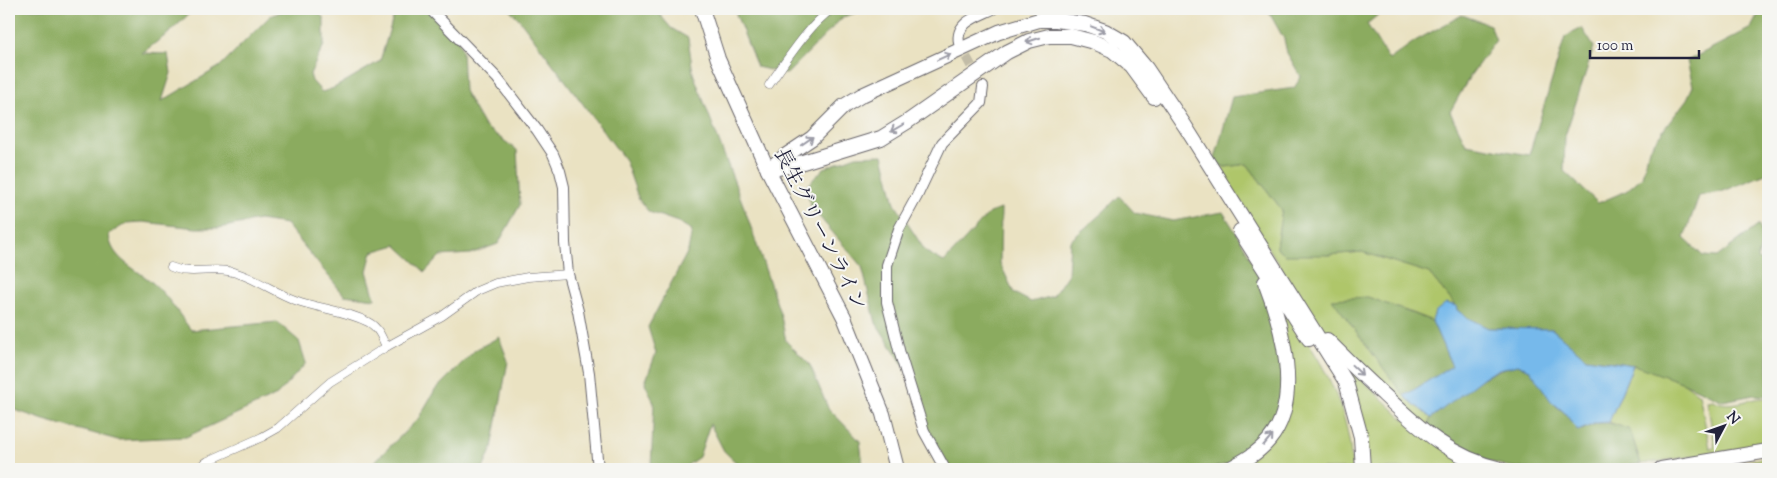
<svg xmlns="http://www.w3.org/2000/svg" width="1777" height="478" viewBox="0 0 1777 478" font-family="'Sorts Mill Goudy','Noto Serif JP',serif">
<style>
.green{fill:#afc66b;stroke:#687453}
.forest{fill:#8bab5f;stroke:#56664d}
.water{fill:#76b9eb;stroke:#4c6e93}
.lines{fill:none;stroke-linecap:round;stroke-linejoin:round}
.secondary-tunnel{stroke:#c2bca7;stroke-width:10;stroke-dasharray:10 5;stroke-linecap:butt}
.street-casing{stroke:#68656a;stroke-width:9}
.secondary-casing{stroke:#68656a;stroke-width:12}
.highway-casing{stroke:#68656a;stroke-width:16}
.street{stroke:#fff;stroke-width:8}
.secondary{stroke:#fff;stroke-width:10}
.highway{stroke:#fff;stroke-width:14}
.oneway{stroke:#9c9ca7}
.labels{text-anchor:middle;stroke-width:4;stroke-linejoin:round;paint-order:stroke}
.street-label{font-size:20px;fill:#22223b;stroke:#f6f6f2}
</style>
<rect width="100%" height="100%" fill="#f6f6f2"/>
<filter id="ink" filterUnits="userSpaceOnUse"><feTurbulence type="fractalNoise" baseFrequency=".02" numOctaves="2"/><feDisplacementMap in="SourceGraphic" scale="10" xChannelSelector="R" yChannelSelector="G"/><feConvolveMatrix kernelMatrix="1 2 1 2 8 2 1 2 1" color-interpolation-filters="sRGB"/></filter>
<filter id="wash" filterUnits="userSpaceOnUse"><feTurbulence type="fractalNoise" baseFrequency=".0096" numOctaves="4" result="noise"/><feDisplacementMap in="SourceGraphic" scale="20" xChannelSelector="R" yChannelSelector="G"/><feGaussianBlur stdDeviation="1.12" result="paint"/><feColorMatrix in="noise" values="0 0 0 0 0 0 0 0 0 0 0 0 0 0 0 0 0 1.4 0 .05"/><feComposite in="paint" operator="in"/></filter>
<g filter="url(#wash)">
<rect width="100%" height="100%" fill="#eae2c2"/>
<!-- green -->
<g class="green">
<path d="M 1214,162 L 1225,167 L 1247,164 L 1282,210 L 1276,247 L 1328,255 L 1362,252 L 1429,273 L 1456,306 L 1452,304 L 1435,312 L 1432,321 L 1404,310 L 1395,382 L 1404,396 L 1431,418 L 1427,428 L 1318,326 Z"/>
<path d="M 1273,290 C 1313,350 1349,394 1352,469 L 1238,469 Z"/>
<path d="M 1336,355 L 1401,417 L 1488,469 L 1368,469 Z"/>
<path d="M 1634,364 L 1684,383 L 1699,394 L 1710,448 L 1715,447 L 1707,401 L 1713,400 C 1731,410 1749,397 1768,398 L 1768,445 L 1641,464 L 1630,430 L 1609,422 Z"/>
<path d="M 1768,457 L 1768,469 L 1710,469 Z"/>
</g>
<!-- forest -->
<g class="forest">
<path d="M 9,9 L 209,9 L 189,14 L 170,32 L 142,53 L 168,54 L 171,73 L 162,101 L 219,67 L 270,16 L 288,9 L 314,9 L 324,18 L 324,45 L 310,74 L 312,81 L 322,92 L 334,88 L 380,61 L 393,18 L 404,10 L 433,9 L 453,25 L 462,50 L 464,91 L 484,126 L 517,150 L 520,205 L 498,244 L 470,254 L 440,256 L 425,272 L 396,245 L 372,252 L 367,271 L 375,299 L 344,295 L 286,224 L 259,220 L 219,228 L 196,228 L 143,222 L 127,223 L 109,234 C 110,260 138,269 154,284 C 168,296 180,316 191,330 L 277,322 L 299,341 L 306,363 L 277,395 L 186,437 L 118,440 L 44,420 L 9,408 Z"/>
<path d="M 509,9 L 655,9 L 671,28 L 688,38 L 693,73 L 745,210 L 781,316 L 786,341 L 810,365 L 828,408 L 860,441 L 863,466 L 861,469 L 743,469 L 724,451 L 710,424 L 699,457 L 682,469 L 654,469 L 651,468 L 654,403 L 645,383 L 656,353 L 648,327 L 688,251 L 692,230 L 678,222 L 649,212 L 639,200 L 625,160 L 519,19 Z"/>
<path d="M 734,9 L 868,9 L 843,17 L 787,74 L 757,67 Z"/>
<path d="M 1267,9 L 1385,9 L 1367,24 L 1389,60 L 1415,41 L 1462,15 L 1490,25 L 1496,40 L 1470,76 L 1450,112 L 1466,144 L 1529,155 L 1565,37 L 1582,28 L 1594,47 L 1565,136 L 1564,171 L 1598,203 L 1626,191 L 1642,177 L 1649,149 L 1687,99 L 1693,86 L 1687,61 L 1751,28 L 1761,9 L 1768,9 L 1768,173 L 1721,192 L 1699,196 L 1684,238 L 1703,256 L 1717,257 L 1759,225 L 1763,241 L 1757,259 L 1768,263 L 1768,396 L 1754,395 L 1723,401 L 1684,383 L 1634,365 L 1586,358 L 1552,329 L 1488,328 L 1466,317 L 1457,310 L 1456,306 L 1429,273 L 1362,252 L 1328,255 L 1285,255 L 1276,247 L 1282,210 L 1247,164 L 1225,167 L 1214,162 L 1232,97 L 1294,88 L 1301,77 L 1287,53 L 1284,39 Z"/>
<path d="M 883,155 L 895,204 L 926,252 L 944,262 L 989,213 L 1001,209 L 1000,263 L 1014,293 L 1031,302 L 1053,296 L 1068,274 L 1070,241 L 1102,213 L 1119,196 L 1135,213 L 1173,221 L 1223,212 L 1245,247 L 1260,280 L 1273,319 L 1284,379 L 1278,417 L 1263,441 L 1228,464 L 1205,469 L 950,469 L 929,435 L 911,377 L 876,323 L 862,267 L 811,207 L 806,187 L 824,168 L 856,156 Z"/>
<path d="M 1368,297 L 1432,321 L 1452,366 L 1404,396 L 1332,299 Z"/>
<path d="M 499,337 L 508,361 L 492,448 L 483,469 L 367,469 L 418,419 L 435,390 L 475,350 Z"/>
<path d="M 1518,365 L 1530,370 L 1556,406 L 1564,412 L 1573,424 L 1582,430 C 1603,419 1609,422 1630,430 L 1641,464 C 1583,472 1517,478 1462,451 C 1450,445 1438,435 1427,428 L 1431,418 C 1458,397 1484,370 1518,365 Z"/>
</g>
<!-- water -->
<path class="water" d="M 1446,303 L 1456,306 L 1457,310 L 1466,317 L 1488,328 L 1552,329 L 1586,358 L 1633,365 L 1609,422 L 1596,423 L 1578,431 L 1564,412 L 1551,401 L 1530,370 L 1518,365 L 1499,369 L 1484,377 L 1431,418 L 1404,396 L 1452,366 L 1432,321 L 1435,312 Z"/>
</g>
<g filter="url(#ink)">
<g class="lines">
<!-- secondary-tunnel -->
<path class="secondary-tunnel" d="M 959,44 L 983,87"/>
<defs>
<g id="street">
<path d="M 769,85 C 786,61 809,25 832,9"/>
<path d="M 171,267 C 189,275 209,268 228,271 C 251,275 273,292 295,300 C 319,309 345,310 368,322 C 378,327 382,337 386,347"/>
<path d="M 197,469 L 208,461 L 262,437 L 278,428 L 330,382 L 386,347 L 442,316 L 477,291 L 496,283 L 528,277 L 568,274"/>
</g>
<g id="secondary">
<path d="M 430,9 L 497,78 L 537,130 L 553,154 L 560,171 L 564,187 L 565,243 L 568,274 L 578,311 L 589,373 L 598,469"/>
<path d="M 959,43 C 955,22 979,16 993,9"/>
<path d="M 945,469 L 924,431 L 900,354 L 887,302 L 887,265 L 899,229 L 917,196 L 942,143 L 981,103 L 983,87"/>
</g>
<g id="highway">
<path d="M 702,9 L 718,59 L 768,170 L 844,317 L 883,414 L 897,469"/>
<path d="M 768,170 L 785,156 L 812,138 L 844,106 L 862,95 L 999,32 L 1039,20 L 1056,20 L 1085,24 L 1105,31 L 1124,42 L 1146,68 L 1185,126 L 1346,382 L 1361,437 L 1363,469"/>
<path d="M 769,170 L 793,165 L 881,138 L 907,122 L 1007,52 L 1029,41 L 1049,36 L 1071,36 L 1094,42 L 1112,50 L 1132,67 L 1154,97"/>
<path d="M 1240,231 L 1309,339"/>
<path d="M 1327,340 C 1345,358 1363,376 1382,393 C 1418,427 1450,458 1501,469"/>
<path d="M 1229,469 C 1244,461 1258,453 1269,440 C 1303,400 1282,326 1265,282"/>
<path d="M 1661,469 L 1768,451"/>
</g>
</defs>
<!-- street casing -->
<use href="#street" class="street-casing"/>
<!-- secondary casing -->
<use href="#secondary" class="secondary-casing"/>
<!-- highway casing -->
<use href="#highway" class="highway-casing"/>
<!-- street -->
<use href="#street" class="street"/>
<!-- secondary -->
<use href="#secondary" class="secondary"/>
<!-- highway -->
<use href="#highway" class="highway"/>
</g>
<!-- one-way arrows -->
<defs><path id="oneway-shaft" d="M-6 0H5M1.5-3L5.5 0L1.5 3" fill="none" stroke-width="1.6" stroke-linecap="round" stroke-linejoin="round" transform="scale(1.25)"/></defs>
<g class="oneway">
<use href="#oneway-shaft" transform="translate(1098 29) rotate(21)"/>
<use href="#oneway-shaft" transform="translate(1033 40) rotate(162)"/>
<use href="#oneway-shaft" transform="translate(944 57) rotate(-24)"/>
<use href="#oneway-shaft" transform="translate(897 128) rotate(150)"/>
<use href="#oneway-shaft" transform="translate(807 141) rotate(-35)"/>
<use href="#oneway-shaft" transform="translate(1357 370) rotate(43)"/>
<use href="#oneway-shaft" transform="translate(1268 440) rotate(-50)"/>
</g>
</g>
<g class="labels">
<!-- street labels -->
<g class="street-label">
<text transform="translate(821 229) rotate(63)" y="7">長生グリーンライン</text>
</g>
</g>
<!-- margin -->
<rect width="1777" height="478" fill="none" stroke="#f6f6f2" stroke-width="30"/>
<!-- north arrow -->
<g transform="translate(1724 426) rotate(49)" stroke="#f6f6f2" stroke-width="4" paint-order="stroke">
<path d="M0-4L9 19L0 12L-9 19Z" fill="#22223b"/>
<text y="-8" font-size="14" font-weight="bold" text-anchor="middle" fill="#22223b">N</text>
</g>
<!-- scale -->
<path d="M1590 50v8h109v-8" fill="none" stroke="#22223b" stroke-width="2.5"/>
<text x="1597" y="50" font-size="15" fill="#22223b" stroke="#f6f6f2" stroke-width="4" paint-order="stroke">100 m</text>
</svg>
